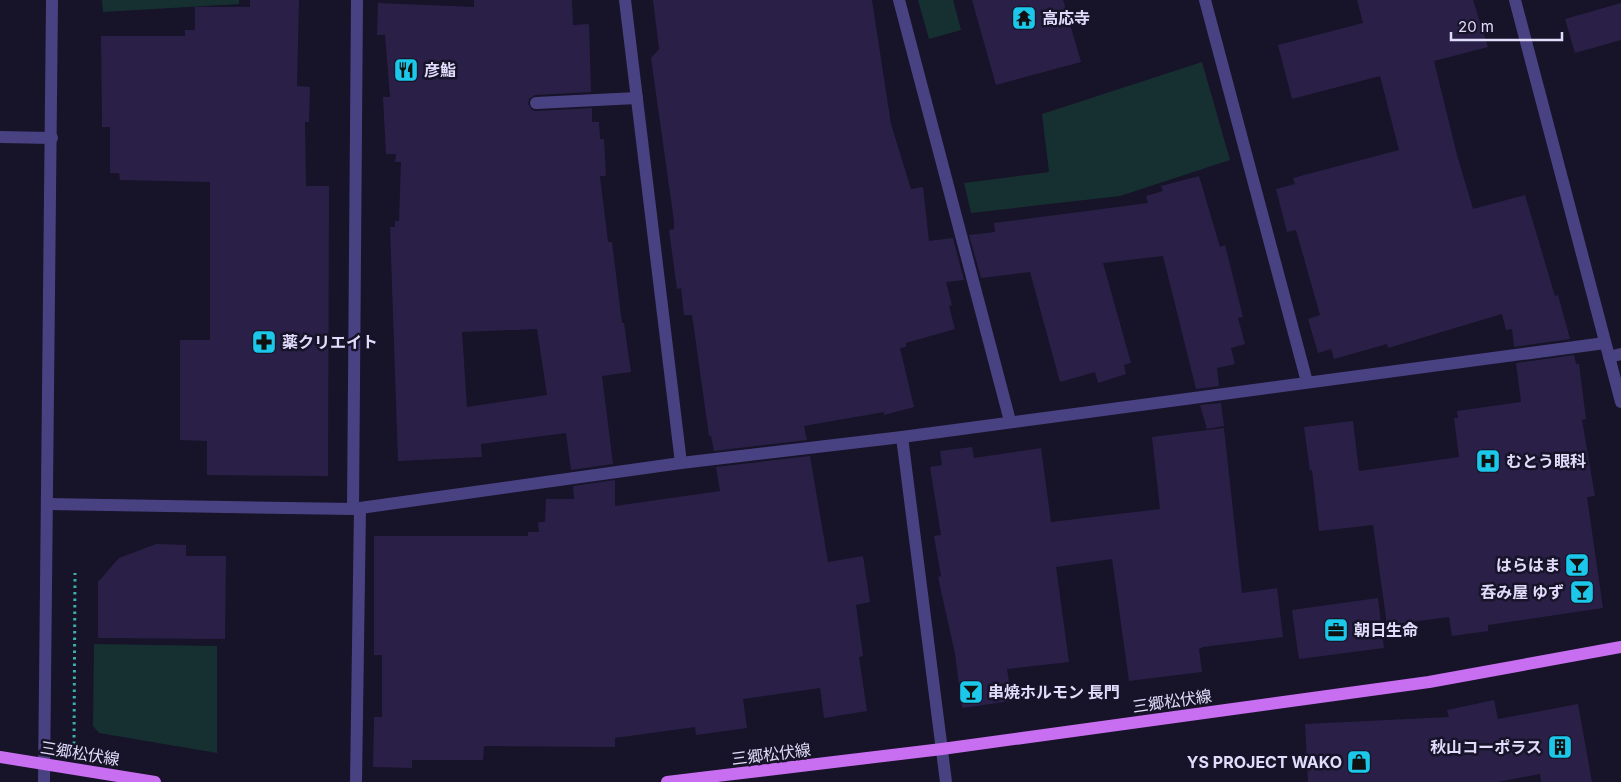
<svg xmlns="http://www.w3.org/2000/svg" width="1621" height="782" viewBox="0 0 1621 782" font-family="Inter,'Noto Sans JP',sans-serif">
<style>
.green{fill:#163031}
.building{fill:#2a2047;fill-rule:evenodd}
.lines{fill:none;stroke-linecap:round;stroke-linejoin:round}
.path{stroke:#3cb0b0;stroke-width:3;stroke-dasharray:2.5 4;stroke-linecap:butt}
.service{stroke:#484282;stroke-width:12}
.minor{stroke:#484282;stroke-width:12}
.tertiary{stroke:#484282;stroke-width:12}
.primary{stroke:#c86ef1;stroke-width:12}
.labels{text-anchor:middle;stroke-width:5;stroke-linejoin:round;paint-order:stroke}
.poi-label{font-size:16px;font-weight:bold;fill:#e2dcfc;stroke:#171328;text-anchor:start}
.street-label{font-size:16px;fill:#e2dcfc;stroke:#171328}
</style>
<rect width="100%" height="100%" fill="#171328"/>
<!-- green -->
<g class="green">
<path d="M 102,0 L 239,0 L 239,4 L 103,12 Z"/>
<path d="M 918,0 L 953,0 L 961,30 L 929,39 Z"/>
<path d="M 1202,62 L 1230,160 L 1120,196 L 971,213 L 964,183 L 1049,172 L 1042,114 Z"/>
<path d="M 94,644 L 217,646 L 217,753 L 99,733 L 93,726 Z"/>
</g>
<!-- building -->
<g class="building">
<path d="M 250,0 L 299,0 L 297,86 L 310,87 L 309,122 L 305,122 L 306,186 L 329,186 L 328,476 L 207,475 L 207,441 L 180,440 L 180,340 L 210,340 L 210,182 L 120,180 L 119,173 L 110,173 L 110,127 L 102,127 L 101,36 L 185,36 L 185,30 L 195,30 L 195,7 L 250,7 Z"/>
<path d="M 474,0 L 572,0 L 573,25 L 589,24 L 591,92 L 535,95 L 529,99 L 528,104 L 532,110 L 536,111 L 592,108 L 592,122 L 599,122 L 600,139 L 604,139 L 606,176 L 600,176 L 608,242 L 612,242 L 622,323 L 624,323 L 631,372 L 602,376 L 613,464 L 571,470 L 566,433 L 481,444 L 482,457 L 398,461 L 390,227 L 395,227 L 395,221 L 399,221 L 401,162 L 395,162 L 396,154 L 386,154 L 383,97 L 390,97 L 385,35 L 377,35 L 378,3 L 474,7 ZM 537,329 L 547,395 L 467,407 L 462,332 Z"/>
<path d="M 653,0 L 872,0 L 891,124 L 911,189 L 923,187 L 929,241 L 953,238 L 964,280 L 946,282 L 952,305 L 949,306 L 955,329 L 906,343 L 906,347 L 900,348 L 914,407 L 884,415 L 884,412 L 804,426 L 807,440 L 714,451 L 711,436 L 709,436 L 692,315 L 684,315 L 681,288 L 677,289 L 669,230 L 674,229 L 674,221 L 651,58 L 659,49 Z"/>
<path d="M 972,0 L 1063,0 L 1081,62 L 996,85 Z"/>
<path d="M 1357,0 L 1473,0 L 1488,47 L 1434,61 L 1457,155 L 1473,209 L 1525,195 L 1555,296 L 1558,295 L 1570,339 L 1514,347 L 1512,329 L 1506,330 L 1502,314 L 1388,348 L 1387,344 L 1334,359 L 1331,349 L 1318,353 L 1308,319 L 1320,315 L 1296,230 L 1287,232 L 1276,189 L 1295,184 L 1293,178 L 1399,150 L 1380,76 L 1292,99 L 1278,45 L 1363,23 Z"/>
<path d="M 1621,3 L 1621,40 L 1575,53 L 1565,19 Z"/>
<path d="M 1199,176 L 1220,247 L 1225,245 L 1243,317 L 1238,318 L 1245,344 L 1231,348 L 1235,364 L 1217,368 L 1219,386 L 1196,389 L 1163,256 L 1103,263 L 1131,363 L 1124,365 L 1126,374 L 1098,383 L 1095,372 L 1060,382 L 1030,272 L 981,278 L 969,235 L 995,232 L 994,223 L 1148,203 L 1146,196 L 1163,191 L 1161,186 Z"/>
<path d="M 1574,355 L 1576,364 L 1579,364 L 1586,419 L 1582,420 L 1595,496 L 1587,497 L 1603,608 L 1488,625 L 1488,631 L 1452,636 L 1449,617 L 1387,625 L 1373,525 L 1319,531 L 1312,470 L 1310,471 L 1304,427 L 1353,421 L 1359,471 L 1459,457 L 1454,418 L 1458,418 L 1457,411 L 1521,402 L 1516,363 Z"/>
<path d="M 1221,403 L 1224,426 L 1207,429 L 1200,405 Z"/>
<path d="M 1224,428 L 1242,593 L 1277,588 L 1283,637 L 1203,647 L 1199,649 L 1202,672 L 1129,681 L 1112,559 L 1056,567 L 1069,662 L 1007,669 L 1012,701 L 962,708 L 955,654 L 938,577 L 941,576 L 934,536 L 941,535 L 930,467 L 942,465 L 940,451 L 972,447 L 974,458 L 1041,448 L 1051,522 L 1160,509 L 1152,437 Z"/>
<path d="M 810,456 L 828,562 L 863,556 L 870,602 L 856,605 L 863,656 L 859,657 L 867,711 L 824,718 L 820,688 L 743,699 L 747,728 L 696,735 L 695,727 L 615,738 L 615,747 L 484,746 L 483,760 L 412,760 L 412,768 L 373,767 L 374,717 L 382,717 L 382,655 L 374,655 L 374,536 L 528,536 L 528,532 L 539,532 L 538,522 L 545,522 L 546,499 L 574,499 L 573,486 L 615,480 L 615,506 L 720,491 L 716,467 Z"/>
<path d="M 156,544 L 186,545 L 186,556 L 226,556 L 225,639 L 98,638 L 98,582 L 119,558 Z"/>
<path d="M 1378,598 L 1384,648 L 1299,659 L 1292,610 Z"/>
<path d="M 1494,700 L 1498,719 L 1578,704 L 1592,782 L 1541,782 L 1540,774 L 1497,782 L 1308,782 L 1305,724 L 1449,717 L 1447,710 Z"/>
</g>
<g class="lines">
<!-- path -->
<path class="path" d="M 74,744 L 75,573"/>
<!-- service -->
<path class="service" d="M 536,103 L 637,98"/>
<!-- minor -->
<g class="minor">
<path d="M 625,0 L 681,463"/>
<path d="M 899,0 L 1010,421"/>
<path d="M 1205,0 L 1307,382"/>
<path d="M 1515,0 L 1621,402"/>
<path d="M 0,137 L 52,138"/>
<path d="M 1609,357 L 1621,354"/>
<path d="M 902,437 L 946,782"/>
<path d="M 48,504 L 353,509 L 681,463 L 902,437 L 1605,343"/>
<path d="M 353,509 L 357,0"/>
<path d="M 356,782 L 360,508"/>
</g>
<!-- tertiary -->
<path class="tertiary" d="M 44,782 L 52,0"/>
<!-- primary -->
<g class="primary">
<path d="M 0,757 L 155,782"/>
<path d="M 667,782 L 942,749 L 1429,682 L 1621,647"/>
</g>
</g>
<!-- icons -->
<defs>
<symbol id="temple-square" viewBox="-11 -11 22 22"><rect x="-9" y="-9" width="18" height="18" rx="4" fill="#1bc8e9" stroke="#171328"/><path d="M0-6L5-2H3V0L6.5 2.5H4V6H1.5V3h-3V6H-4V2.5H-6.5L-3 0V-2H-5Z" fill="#111"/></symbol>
<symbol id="restaurant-square" viewBox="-11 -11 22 22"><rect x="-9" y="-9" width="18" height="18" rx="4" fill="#1bc8e9" stroke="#171328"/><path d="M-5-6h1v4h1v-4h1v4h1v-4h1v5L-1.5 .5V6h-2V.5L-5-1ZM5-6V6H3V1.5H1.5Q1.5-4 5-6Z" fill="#111"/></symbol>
<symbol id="pharmacy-square" viewBox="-11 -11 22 22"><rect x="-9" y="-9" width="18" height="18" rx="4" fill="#1bc8e9" stroke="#171328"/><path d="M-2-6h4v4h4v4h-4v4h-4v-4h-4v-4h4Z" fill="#111"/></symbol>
<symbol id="hospital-square" viewBox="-11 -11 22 22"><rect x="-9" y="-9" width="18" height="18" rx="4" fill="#1bc8e9" stroke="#171328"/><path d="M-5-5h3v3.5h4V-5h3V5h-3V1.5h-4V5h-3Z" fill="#111"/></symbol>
<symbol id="bar-square" viewBox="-11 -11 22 22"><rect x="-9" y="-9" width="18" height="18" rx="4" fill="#1bc8e9" stroke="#171328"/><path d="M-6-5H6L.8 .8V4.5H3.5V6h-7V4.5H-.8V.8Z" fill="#111"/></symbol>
<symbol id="office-square" viewBox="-11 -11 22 22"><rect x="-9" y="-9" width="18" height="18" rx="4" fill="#1bc8e9" stroke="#171328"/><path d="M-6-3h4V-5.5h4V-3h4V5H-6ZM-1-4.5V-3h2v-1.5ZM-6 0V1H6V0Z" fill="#111"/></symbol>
<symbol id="building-square" viewBox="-11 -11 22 22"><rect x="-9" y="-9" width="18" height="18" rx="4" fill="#1bc8e9" stroke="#171328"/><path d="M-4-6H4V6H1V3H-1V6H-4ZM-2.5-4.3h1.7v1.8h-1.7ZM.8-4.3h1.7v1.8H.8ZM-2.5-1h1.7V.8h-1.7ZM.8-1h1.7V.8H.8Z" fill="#111"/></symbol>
<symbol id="shop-square" viewBox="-11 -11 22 22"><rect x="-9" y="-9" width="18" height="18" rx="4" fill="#1bc8e9" stroke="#171328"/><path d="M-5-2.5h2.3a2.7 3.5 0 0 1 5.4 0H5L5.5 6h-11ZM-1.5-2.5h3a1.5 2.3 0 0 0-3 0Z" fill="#111"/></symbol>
</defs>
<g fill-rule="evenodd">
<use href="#temple-square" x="1010" y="4" width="28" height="28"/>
<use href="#restaurant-square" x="392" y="56" width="28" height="28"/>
<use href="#pharmacy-square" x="250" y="328" width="28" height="28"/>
<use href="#hospital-square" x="1474" y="447" width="28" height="28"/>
<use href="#bar-square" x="1563" y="551" width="28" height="28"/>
<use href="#bar-square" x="1568" y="578" width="28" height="28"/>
<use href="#office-square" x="1322" y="616" width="28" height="28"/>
<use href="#bar-square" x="957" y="678" width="28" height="28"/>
<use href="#building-square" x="1546" y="733" width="28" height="28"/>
<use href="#shop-square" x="1345" y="748" width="28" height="28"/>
</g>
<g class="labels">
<!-- poi labels -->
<g class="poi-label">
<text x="1042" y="24">高応寺</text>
<text x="424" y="76">彦鮨</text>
<text x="282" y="348">薬クリエイト</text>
<text x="1506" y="467">むとう眼科</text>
<text x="1560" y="571" text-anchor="end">はらはま</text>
<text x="1564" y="598" text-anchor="end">呑み屋 ゆず</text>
<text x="1354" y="636">朝日生命</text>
<text x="988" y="698">串焼ホルモン 長門</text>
<text x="1542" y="753" text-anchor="end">秋山コーポラス</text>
<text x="1342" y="768" text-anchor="end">YS PROJECT WAKO</text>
</g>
<!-- street labels -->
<g class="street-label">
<text transform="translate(1172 701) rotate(-8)" y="6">三郷松伏線</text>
<text transform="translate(80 753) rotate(9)" y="6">三郷松伏線</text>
<text transform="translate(771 754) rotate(-7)" y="6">三郷松伏線</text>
</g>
</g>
<!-- scale -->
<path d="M1451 32v8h111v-8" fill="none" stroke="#e2dcfc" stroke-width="2.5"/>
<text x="1458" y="32" font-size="15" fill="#e2dcfc" stroke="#171328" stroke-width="4" paint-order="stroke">20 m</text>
</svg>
